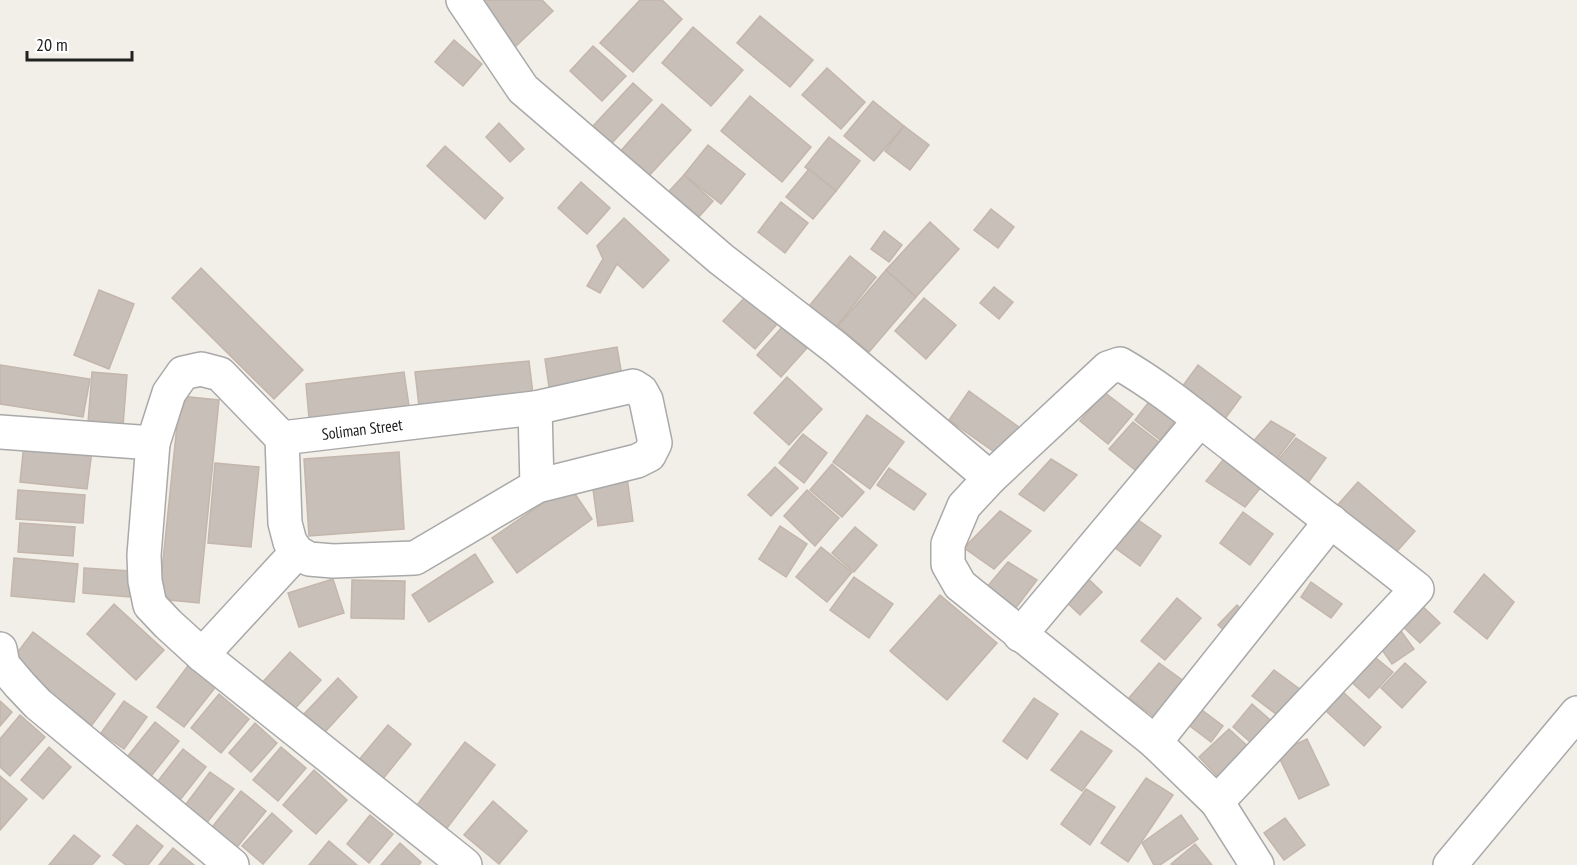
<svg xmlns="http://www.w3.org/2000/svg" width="1577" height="865" viewBox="0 0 1577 865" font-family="'PT Sans Narrow',sans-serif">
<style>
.building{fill:#c7bfb8;stroke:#c4b6ab;stroke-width:1.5}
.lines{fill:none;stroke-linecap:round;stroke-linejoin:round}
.minor-casing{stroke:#a9a9a9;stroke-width:36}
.minor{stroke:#fff;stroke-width:33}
.labels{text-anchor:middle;stroke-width:4.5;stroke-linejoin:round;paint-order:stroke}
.street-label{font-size:16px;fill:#222;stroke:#fff}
</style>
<rect width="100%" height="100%" fill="#f2efe9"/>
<!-- building -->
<g class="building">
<path d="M 482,0 L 542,0 L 553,11 L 515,47 L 476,6 Z"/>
<path d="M 640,0 L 662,0 L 682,19 L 633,72 L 600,43 Z"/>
<path d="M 760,16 L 813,60 L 790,87 L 737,43 Z"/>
<path d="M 693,27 L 743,70 L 711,106 L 662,63 Z"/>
<path d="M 454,40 L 482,64 L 463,86 L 435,62 Z"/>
<path d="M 593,46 L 626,76 L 602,101 L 570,71 Z"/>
<path d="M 827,68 L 865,102 L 841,129 L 802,95 Z"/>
<path d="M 633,83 L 652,100 L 612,143 L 593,126 Z"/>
<path d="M 750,96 L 811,147 L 782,182 L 721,131 Z"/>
<path d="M 873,101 L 904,126 L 874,161 L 844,136 Z"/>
<path d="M 662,104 L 691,130 L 647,178 L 619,153 Z"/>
<path d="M 499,123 L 524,149 L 510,162 L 486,137 Z"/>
<path d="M 904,126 L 929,145 L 910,170 L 885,151 Z"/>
<path d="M 829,137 L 860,161 L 836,191 L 805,167 Z"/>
<path d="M 708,145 L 745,174 L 721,204 L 684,175 Z"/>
<path d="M 445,146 L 503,198 L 485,219 L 427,166 Z"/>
<path d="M 809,169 L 836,191 L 813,219 L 786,197 Z"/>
<path d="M 684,175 L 713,201 L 689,228 L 659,202 Z"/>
<path d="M 581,182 L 610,208 L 587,234 L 558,208 Z"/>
<path d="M 781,202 L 808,223 L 785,253 L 758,232 Z"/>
<path d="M 991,209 L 1014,227 L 998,248 L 974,230 Z"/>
<path d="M 624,218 L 669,260 L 643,288 L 617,264 L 600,293 L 587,286 L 603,259 L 597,246 Z"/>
<path d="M 930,222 L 959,249 L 916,297 L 886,270 Z"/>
<path d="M 884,231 L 902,245 L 889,262 L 871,249 Z"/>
<path d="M 850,256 L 876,277 L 833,331 L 806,310 Z"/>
<path d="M 201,268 L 303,370 L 274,399 L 172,298 Z"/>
<path d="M 886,270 L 916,297 L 869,352 L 838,326 Z"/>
<path d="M 994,287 L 1013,302 L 999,319 L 980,303 Z"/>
<path d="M 99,290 L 134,304 L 109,369 L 74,355 Z"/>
<path d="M 747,295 L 778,323 L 755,349 L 723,321 Z"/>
<path d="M 924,298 L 956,325 L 926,359 L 895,331 Z"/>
<path d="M 783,326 L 807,348 L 781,377 L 757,355 Z"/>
<path d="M 617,347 L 623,382 L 550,394 L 545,359 Z"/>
<path d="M 529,361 L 533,394 L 419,406 L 415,372 Z"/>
<path d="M 0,365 L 90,379 L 83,417 L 0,404 Z"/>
<path d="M 1198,365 L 1241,397 L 1222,423 L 1179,391 Z"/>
<path d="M 92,372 L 127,375 L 123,426 L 88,423 Z"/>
<path d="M 404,372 L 409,406 L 309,418 L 306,384 Z"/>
<path d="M 787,377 L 822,409 L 789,445 L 754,413 Z"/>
<path d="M 969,391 L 1027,433 L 1007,461 L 949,420 Z"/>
<path d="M 1104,392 L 1133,414 L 1108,444 L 1080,421 Z"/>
<path d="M 1154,395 L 1180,415 L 1160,440 L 1135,420 Z"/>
<path d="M 180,396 L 219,400 L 199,603 L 159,599 Z"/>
<path d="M 867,415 L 904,442 L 870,489 L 833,462 Z"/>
<path d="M 1271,421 L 1295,435 L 1274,463 L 1249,446 Z"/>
<path d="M 1133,422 L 1159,442 L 1135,470 L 1109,449 Z"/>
<path d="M 803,434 L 827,453 L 804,483 L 779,463 Z"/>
<path d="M 1296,438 L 1326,458 L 1305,487 L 1275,464 Z"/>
<path d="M 24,444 L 92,451 L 87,489 L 20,482 Z"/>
<path d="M 1231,450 L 1270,476 L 1245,507 L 1206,481 Z"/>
<path d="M 399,452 L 404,529 L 309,536 L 304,459 Z"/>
<path d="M 1051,459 L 1077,475 L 1044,511 L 1019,494 Z"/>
<path d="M 215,463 L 259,467 L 251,547 L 208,543 Z"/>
<path d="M 832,464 L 864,492 L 842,517 L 810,490 Z"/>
<path d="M 775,467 L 798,488 L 771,516 L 748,495 Z"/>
<path d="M 889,468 L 926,494 L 914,510 L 877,485 Z"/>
<path d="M 627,477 L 633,521 L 598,526 L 592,482 Z"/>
<path d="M 1358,482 L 1415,531 L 1392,557 L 1335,508 Z"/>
<path d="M 569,485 L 592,519 L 517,573 L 492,538 Z"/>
<path d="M 18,490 L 85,495 L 83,523 L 16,519 Z"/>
<path d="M 807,490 L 839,518 L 815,546 L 784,516 Z"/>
<path d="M 1000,511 L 1031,531 L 994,569 L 964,548 Z"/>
<path d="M 1243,512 L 1273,534 L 1250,565 L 1220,543 Z"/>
<path d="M 1131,515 L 1161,536 L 1140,566 L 1110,544 Z"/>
<path d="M 20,523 L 75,527 L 73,556 L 18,552 Z"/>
<path d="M 780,526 L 807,544 L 786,577 L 759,559 Z"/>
<path d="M 855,527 L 877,545 L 854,572 L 832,553 Z"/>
<path d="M 821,547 L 852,572 L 827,602 L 796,577 Z"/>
<path d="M 475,554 L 493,582 L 429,622 L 412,595 Z"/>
<path d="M 14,558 L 78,564 L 74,602 L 11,596 Z"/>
<path d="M 1008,562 L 1037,580 L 1015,609 L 986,588 Z"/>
<path d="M 84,568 L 131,571 L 130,597 L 83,593 Z"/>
<path d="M 1080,571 L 1102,592 L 1080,615 L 1059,595 Z"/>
<path d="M 1484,574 L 1514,602 L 1487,639 L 1454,612 Z"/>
<path d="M 854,577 L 893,604 L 869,638 L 830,610 Z"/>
<path d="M 333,579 L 344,613 L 299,627 L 288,593 Z"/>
<path d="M 352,580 L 405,581 L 404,619 L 351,618 Z"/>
<path d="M 1311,582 L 1342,604 L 1331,618 L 1301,597 Z"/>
<path d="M 940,595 L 997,643 L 947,700 L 890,651 Z"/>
<path d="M 1177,598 L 1201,618 L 1165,660 L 1141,641 Z"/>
<path d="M 1414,598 L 1440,623 L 1420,643 L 1394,618 Z"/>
<path d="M 114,604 L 164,650 L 136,680 L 87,634 Z"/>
<path d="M 1237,605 L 1250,618 L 1231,637 L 1218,625 Z"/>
<path d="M 1398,627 L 1414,649 L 1392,664 L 1377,643 Z"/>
<path d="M 33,632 L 115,694 L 92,725 L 10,662 Z"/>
<path d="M 290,652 L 321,680 L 291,713 L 260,685 Z"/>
<path d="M 1370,653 L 1393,672 L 1369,698 L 1347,678 Z"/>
<path d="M 190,663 L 218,684 L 184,727 L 157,707 Z"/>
<path d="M 1159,663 L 1189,685 L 1160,721 L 1129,698 Z"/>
<path d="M 1405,663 L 1426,682 L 1402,708 L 1381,688 Z"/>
<path d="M 1274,670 L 1301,690 L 1280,717 L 1252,696 Z"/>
<path d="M 338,678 L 357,697 L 325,732 L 304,714 Z"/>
<path d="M 1343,692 L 1381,727 L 1364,746 L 1326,711 Z"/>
<path d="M 219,694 L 249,719 L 221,753 L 191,728 Z"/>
<path d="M 1034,698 L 1058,714 L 1027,759 L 1003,741 Z"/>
<path d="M 0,701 L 12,712 L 0,726 Z"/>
<path d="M 124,701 L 147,717 L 124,749 L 101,733 Z"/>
<path d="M 1252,704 L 1275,724 L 1257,748 L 1233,727 Z"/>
<path d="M 1198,707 L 1223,726 L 1211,742 L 1186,723 Z"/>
<path d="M 20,715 L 45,737 L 10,776 L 0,767 L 0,739 Z"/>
<path d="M 155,722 L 179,741 L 152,775 L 128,756 Z"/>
<path d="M 255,723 L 277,743 L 251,772 L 229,753 Z"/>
<path d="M 388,725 L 411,744 L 382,780 L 358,761 Z"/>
<path d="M 1229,729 L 1254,752 L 1223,782 L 1199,757 Z"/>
<path d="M 1081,731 L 1112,751 L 1082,791 L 1051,770 Z"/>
<path d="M 1307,739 L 1329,785 L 1299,799 L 1277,753 Z"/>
<path d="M 465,742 L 495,765 L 444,832 L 414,809 Z"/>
<path d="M 49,747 L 71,767 L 43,799 L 21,780 Z"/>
<path d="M 281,747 L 306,768 L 278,801 L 253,780 Z"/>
<path d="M 183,749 L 206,767 L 180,800 L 157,782 Z"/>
<path d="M 314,770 L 347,800 L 316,834 L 283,805 Z"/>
<path d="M 210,772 L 234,789 L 205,825 L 183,808 Z"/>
<path d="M 0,776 L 27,799 L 0,830 Z"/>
<path d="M 1146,778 L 1173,795 L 1128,862 L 1101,843 Z"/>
<path d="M 1086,789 L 1115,807 L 1090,845 L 1061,824 Z"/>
<path d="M 241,791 L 266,811 L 234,851 L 209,831 Z"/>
<path d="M 493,801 L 527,831 L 499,864 L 464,835 Z"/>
<path d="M 272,813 L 292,831 L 263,864 L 242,846 Z"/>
<path d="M 370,815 L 393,834 L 369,863 L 347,844 Z"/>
<path d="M 1181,815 L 1198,839 L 1160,865 L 1154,865 L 1142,843 Z"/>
<path d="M 1285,818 L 1305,845 L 1284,860 L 1264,833 Z"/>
<path d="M 137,825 L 163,846 L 148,865 L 126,865 L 113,855 Z"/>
<path d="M 74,835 L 100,856 L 92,865 L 49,865 Z"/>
<path d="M 329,841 L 357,865 L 309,865 Z"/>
<path d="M 400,843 L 421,862 L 419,865 L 381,865 Z"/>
<path d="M 1195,844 L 1212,865 L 1172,865 L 1171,864 Z"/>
<path d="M 173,848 L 194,865 L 159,865 Z"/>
</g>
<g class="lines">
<defs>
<g id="minor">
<path d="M 463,0 L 523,89 L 721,259 L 836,348 L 990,478 L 964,506 L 948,544 L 948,564 L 960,585 L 1155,742 L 1217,802 L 1257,865"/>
<path d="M 535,408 L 537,486"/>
<path d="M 0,432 L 153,443"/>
<path d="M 282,438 L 285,523 L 290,542 L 297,552 L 309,559 L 333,561 L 415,558 L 537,486 L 637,461 L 649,455 L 655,443 L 646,400 L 641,391 L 633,386 L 535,408 L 282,438 L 220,374 L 201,369 L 183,373 L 169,393 L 153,443 L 144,555 L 145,581 L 150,605 L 168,624 L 202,655 L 465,865"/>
<path d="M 990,478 L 1108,368 L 1120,364 C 1162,388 1198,419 1236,448 C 1296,495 1357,541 1417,589 L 1217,802"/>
<path d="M 1020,635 L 1200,420"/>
<path d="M 0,649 L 3,665 L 20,685 L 38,704 L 232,865"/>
<path d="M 202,655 L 297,552"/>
<path d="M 1155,742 L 1331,521"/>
<path d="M 1450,865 L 1577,713"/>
</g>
</defs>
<!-- minor casing -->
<use href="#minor" class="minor-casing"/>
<!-- minor -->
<use href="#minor" class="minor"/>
</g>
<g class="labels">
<!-- street labels -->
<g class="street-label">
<text transform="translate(362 429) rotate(-7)" y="6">Soliman Street</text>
</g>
</g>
<!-- scale -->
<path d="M27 51v9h105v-9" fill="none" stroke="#222222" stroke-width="3"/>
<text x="36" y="51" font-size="18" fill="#222222" stroke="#ffffff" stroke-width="4.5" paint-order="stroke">20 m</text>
</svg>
